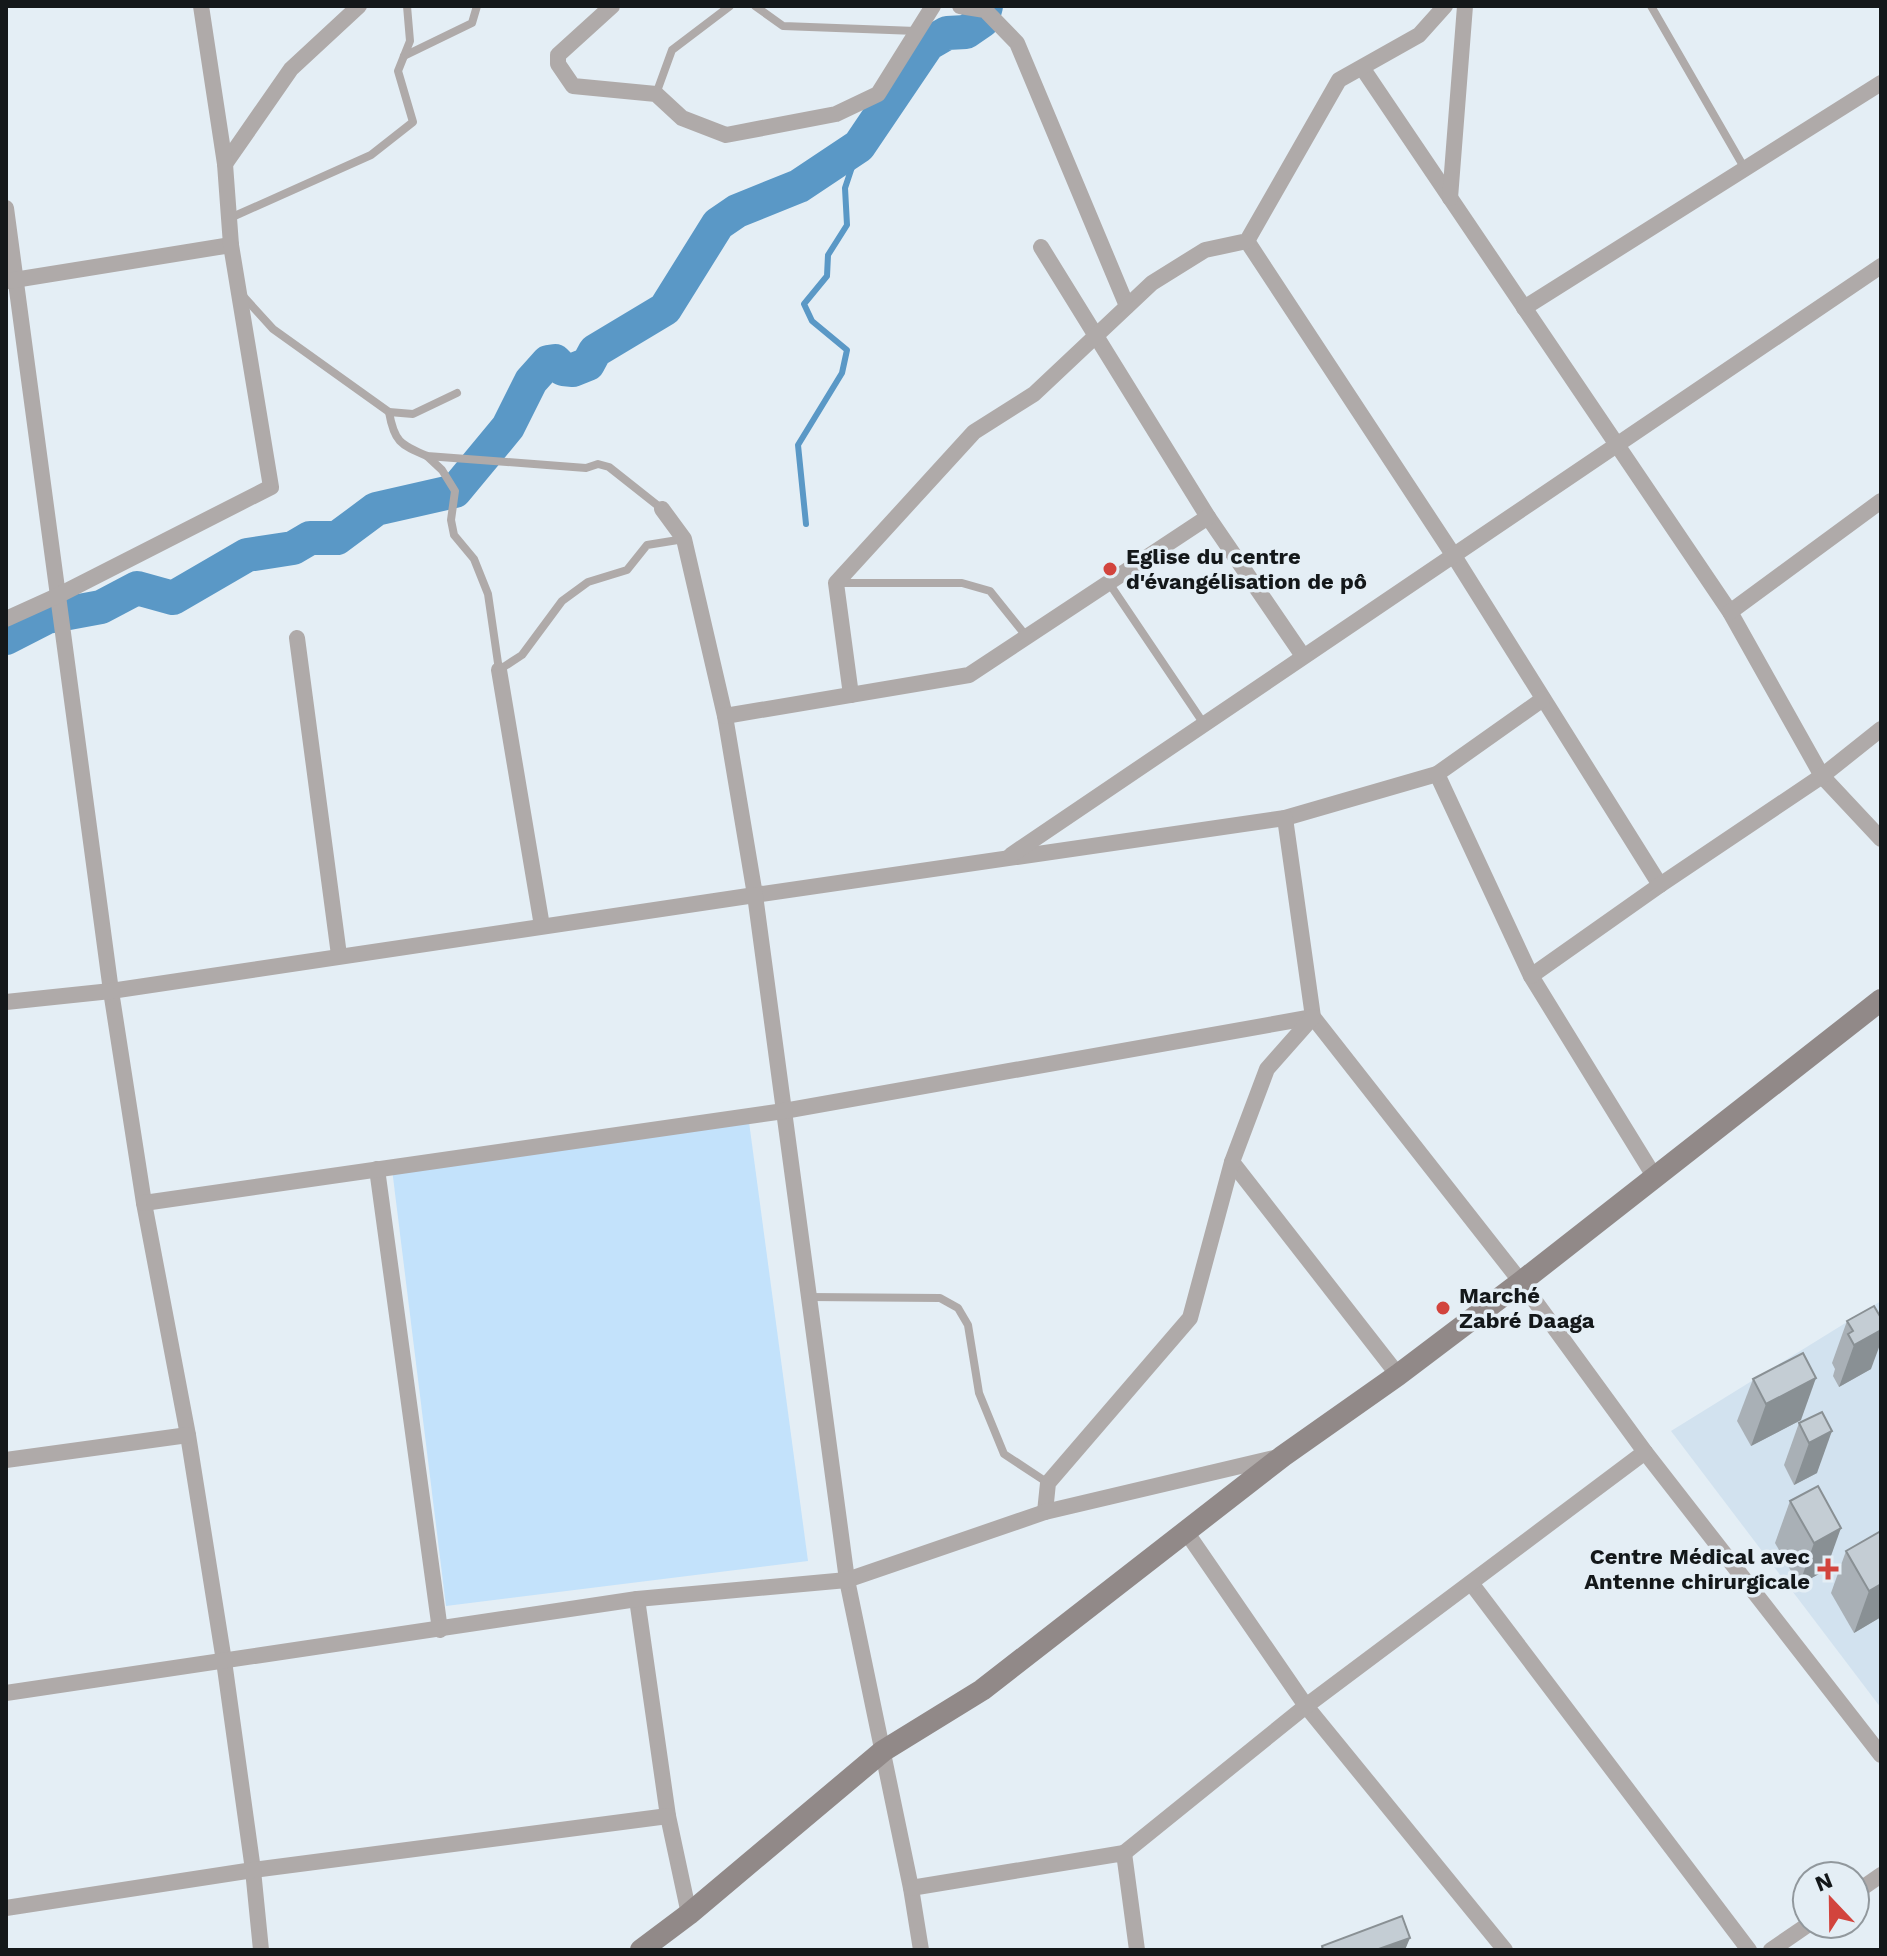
<svg xmlns="http://www.w3.org/2000/svg" width="1887" height="1956" viewBox="0 0 1887 1956" font-family="'Work Sans',sans-serif">
<style>
.built{fill:#d2e2ef}
.pitch{fill:#c3e2fb}
.lines{fill:none;stroke-linecap:round;stroke-linejoin:round}
.stream{stroke:#5a98c6;stroke-width:6}
.river{stroke:#5a98c6;stroke-width:34}
.service{stroke:#afaaa9;stroke-width:8}
.minor{stroke:#afaaa9;stroke-width:16}
.secondary{stroke:#918988;stroke-width:22}
.wall{fill:#a9b0b6}
.shaded-wall{fill:#899094}
.building{fill:#c4cdd4;stroke:#899094;stroke-width:2}
.poi-dot{fill:#d2443d;stroke:#e4eef5;stroke-width:3}
.labels{text-anchor:middle;stroke-width:7;stroke-linejoin:round;paint-order:stroke}
.poi-label{font-size:22px;font-weight:bold;fill:#14181a;stroke:#e4eef5;text-anchor:start}
</style>
<rect width="100%" height="100%" fill="#e4eef5"/>
<!-- built -->
<path class="built" d="M 1881,1301 L 1881,1708 L 1671,1431 Z"/>
<!-- pitch -->
<path class="pitch" d="M 749,1122 L 808,1561 L 446,1606 L 392,1169 Z"/>
<g class="lines">
<!-- stream -->
<path class="stream" d="M 806,524 L 798,445 L 842,373 L 847,350 L 812,321 L 804,304 L 827,276 L 828,255 L 847,225 L 845,188 L 859,146"/>
<!-- river -->
<path class="river" d="M 6,638 L 47,617 L 101,607 L 137,588 L 173,598 L 247,555 L 293,548 L 310,538 L 337,538 L 376,509 L 455,491 L 508,427 L 531,381 L 548,362 L 555,361 L 563,369 L 573,370 L 588,364 L 595,351 L 665,309 L 718,224 L 737,211 L 799,186 L 859,146 L 928,44 L 947,33 L 966,32 L 982,21 L 986,6"/>
<!-- service -->
<g class="service">
<path d="M 755,6 L 783,26 L 916,31"/>
<path d="M 1651,6 L 1745,169"/>
<path d="M 404,56 L 472,23 L 477,6"/>
<path d="M 656,94 L 672,50 L 730,6"/>
<path d="M 230,218 L 371,155 L 413,122 L 398,71 L 410,41 L 407,6"/>
<path d="M 243,296 L 273,329 L 389,412 L 413,414 L 457,393"/>
<path d="M 389,412 C 394,441 400,445 427,456 L 586,468 L 598,464 L 609,467 L 662,509"/>
<path d="M 427,456 L 442,470 L 455,491 L 451,520 L 454,535 L 474,559 L 488,594 L 499,670 L 522,655 L 562,601 L 588,582 L 627,570 L 647,545 L 684,539"/>
<path d="M 838,583 L 962,583 L 990,591 L 1027,637"/>
<path d="M 1109,583 L 1204,724"/>
<path d="M 809,1297 L 940,1298 L 958,1308 L 968,1325 L 979,1393 L 1004,1454 L 1048,1483"/>
</g>
<!-- minor -->
<g class="minor">
<path d="M 612,6 L 558,55 L 558,64 L 573,86 L 656,94 L 682,118 L 726,135 L 836,114 L 878,94 L 933,6"/>
<path d="M 960,6 L 985,10 L 1017,43 L 1127,306"/>
<path d="M 1363,69 L 1730,612 L 1822,776 L 1881,839"/>
<path d="M 225,164 L 291,69 L 359,6"/>
<path d="M 1450,198 L 1465,6"/>
<path d="M 6,208 L 111,991 L 144,1203 L 188,1435 L 224,1661 L 253,1870 L 261,1950"/>
<path d="M 1247,241 L 1454,556 L 1660,885"/>
<path d="M 1041,247 L 1208,517 L 1303,656"/>
<path d="M 8,281 L 231,245"/>
<path d="M 1524,308 L 1881,83"/>
<path d="M 662,509 L 684,539 L 725,716 L 755,895 L 1285,818 L 1437,774 L 1531,976 L 1654,1176"/>
<path d="M 1730,612 L 1881,501"/>
<path d="M 6,619 L 59,595 L 271,487 L 231,245 L 225,164 L 201,6"/>
<path d="M 297,638 L 339,955"/>
<path d="M 499,670 L 542,926"/>
<path d="M 851,695 L 836,583 L 974,432 L 1034,394 L 1152,283 L 1205,250 L 1247,241 L 1339,80 L 1419,35 L 1445,6"/>
<path d="M 725,716 L 969,675 L 1208,517"/>
<path d="M 1437,774 L 1543,699"/>
<path d="M 1285,818 L 1313,1017 L 1521,1282 L 1645,1452 L 1881,1755"/>
<path d="M 1011,855 L 1881,266"/>
<path d="M 1531,976 L 1660,885 L 1822,776 L 1881,729"/>
<path d="M 6,1002 L 111,991 L 755,895 L 847,1580 L 911,1888 L 921,1950"/>
<path d="M 1232,1162 L 1398,1375"/>
<path d="M 377,1169 L 440,1630"/>
<path d="M 144,1203 L 784,1111 L 1313,1017"/>
<path d="M 6,1460 L 188,1435"/>
<path d="M 1045,1512 L 1048,1483 L 1190,1318 L 1232,1162 L 1267,1069 L 1313,1017"/>
<path d="M 1187,1533 L 1306,1706 L 1505,1950"/>
<path d="M 1471,1583 L 1749,1950"/>
<path d="M 637,1599 L 668,1816 L 689,1914"/>
<path d="M 6,1693 L 637,1599 L 847,1580 L 1045,1512 L 1278,1457"/>
<path d="M 1124,1853 L 1306,1706 L 1645,1452"/>
<path d="M 911,1888 L 1124,1853 L 1137,1950"/>
<path d="M 1855,1893 L 1881,1875"/>
<path d="M 6,1908 L 253,1870 L 668,1816"/>
<path d="M 1771,1950 L 1809,1924"/>
</g>
<!-- secondary -->
<path class="secondary" d="M 641,1950 L 689,1914 L 883,1751 L 982,1690 L 1283,1456 L 1398,1375 L 1521,1282 L 1881,1000"/>
</g>
<!-- wall -->
<g class="wall">
<path d="M 1847,1321 L 1871,1369 L 1839,1387 L 1833,1376 L 1835,1369 L 1832,1363 Z"/>
<path d="M 1753,1379 L 1801,1420 L 1751,1446 L 1737,1421 Z"/>
<path d="M 1822,1412 L 1817,1473 L 1794,1485 L 1784,1465 L 1799,1423 Z"/>
<path d="M 1818,1486 L 1826,1570 L 1799,1585 L 1775,1543 L 1790,1501 Z"/>
<path d="M 1881,1531 L 1881,1617 L 1854,1633 L 1831,1593 L 1846,1551 Z"/>
</g>
<!-- shaded-wall -->
<g class="shaded-wall">
<path d="M 1881,1330 L 1881,1342 L 1871,1369 L 1839,1387 L 1854,1345 Z"/>
<path d="M 1816,1378 L 1801,1420 L 1751,1446 L 1766,1404 Z"/>
<path d="M 1832,1431 L 1817,1473 L 1794,1485 L 1809,1443 Z"/>
<path d="M 1841,1528 L 1826,1570 L 1799,1585 L 1814,1543 Z"/>
<path d="M 1881,1584 L 1881,1617 L 1854,1633 L 1869,1591 Z"/>
<path d="M 1410,1938 L 1405,1950 L 1376,1950 Z"/>
</g>
<!-- building -->
<g class="building">
<path d="M 1874,1306 L 1881,1318 L 1881,1330 L 1854,1345 L 1848,1334 L 1853,1331 L 1847,1321 Z"/>
<path d="M 1803,1353 L 1816,1378 L 1766,1404 L 1753,1379 Z"/>
<path d="M 1822,1412 L 1832,1431 L 1809,1443 L 1799,1423 Z"/>
<path d="M 1818,1486 L 1841,1528 L 1814,1543 L 1790,1501 Z"/>
<path d="M 1881,1531 L 1881,1584 L 1869,1591 L 1846,1551 Z"/>
<path d="M 1402,1916 L 1410,1938 L 1376,1950 L 1323,1950 L 1322,1946 Z"/>
</g>
<!-- markers -->
<g class="poi-dot">
<circle cx="1110" cy="569" r="8"/>
<circle cx="1443" cy="1308" r="8"/>
<path d="M1824 1557h8v8h8v8h-8v8h-8v-8h-8v-8h8z"/>
</g>
<g class="labels">
<!-- poi labels -->
<g class="poi-label">
<text x="1126" y="564">Eglise du centre<tspan x="1126" dy="25">d'évangélisation de pô</tspan></text>
<text x="1459" y="1303">Marché<tspan x="1459" dy="25">Zabré Daaga</tspan></text>
<text x="1810" y="1564" text-anchor="end">Centre Médical avec<tspan x="1810" dy="25">Antenne chirurgicale</tspan></text>
</g>
</g>
<!-- border -->
<rect width="1887" height="1956" fill="none" stroke="#14181a" stroke-width="16"/>
<!-- north arrow -->
<g transform="translate(1831 1900) rotate(338)"><circle r="38" fill="#e4eef5" stroke="#91989d" stroke-width="2"/>
<path d="M0-6L14 30L0 20L-14 30Z" fill="#d2443d"/>
<text y="-12" font-size="22" font-weight="bold" text-anchor="middle" fill="#14181a">N</text>
</g>
</svg>
